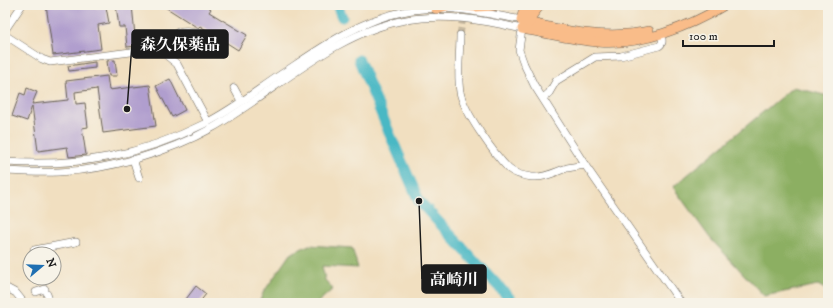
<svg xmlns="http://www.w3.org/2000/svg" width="833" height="308" viewBox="0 0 833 308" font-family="'IM FELL DW Pica','Noto Serif JP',serif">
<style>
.forest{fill:#8caf62;stroke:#54663f}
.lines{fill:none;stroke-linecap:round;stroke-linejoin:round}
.river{stroke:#4ab8c4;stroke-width:11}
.building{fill:#b09ece}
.minor-tunnel{stroke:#c6b89f;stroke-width:7;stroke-dasharray:7 3.5;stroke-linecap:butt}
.minor-casing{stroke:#676055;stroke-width:8}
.major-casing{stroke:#676055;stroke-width:10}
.highway-casing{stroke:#676055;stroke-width:12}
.minor{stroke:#fff;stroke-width:7}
.major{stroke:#f9bc89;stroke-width:9}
.highway{stroke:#f9bc89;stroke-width:11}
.leader{fill:none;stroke:#1c1c1c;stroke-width:1.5}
.callout-dot{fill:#1c1c1c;stroke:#f7f3e8;stroke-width:1.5}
.callout{fill:#1c1c1c;stroke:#1c1c1c;stroke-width:1.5}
.callout-label{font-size:16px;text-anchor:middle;font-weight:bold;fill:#fff}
</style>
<rect width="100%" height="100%" fill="#f7f3e8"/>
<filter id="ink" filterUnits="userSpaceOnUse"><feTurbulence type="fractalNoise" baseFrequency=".025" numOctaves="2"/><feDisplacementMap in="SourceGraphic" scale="8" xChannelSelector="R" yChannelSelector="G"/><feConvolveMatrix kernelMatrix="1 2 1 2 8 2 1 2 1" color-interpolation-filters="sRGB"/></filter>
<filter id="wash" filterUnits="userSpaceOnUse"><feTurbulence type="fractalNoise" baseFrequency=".012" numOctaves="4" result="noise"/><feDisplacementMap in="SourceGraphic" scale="16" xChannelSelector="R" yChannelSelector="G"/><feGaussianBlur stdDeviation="0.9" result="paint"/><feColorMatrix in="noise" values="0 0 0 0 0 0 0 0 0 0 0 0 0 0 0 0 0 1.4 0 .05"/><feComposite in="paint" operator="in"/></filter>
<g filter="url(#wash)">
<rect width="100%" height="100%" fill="#f1dfc0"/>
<!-- forest -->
<g class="forest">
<path d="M 793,87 L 828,96 L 828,291 L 818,285 L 764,296 L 710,238 L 673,187 Z"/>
<path d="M 309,245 L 352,248 L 358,268 L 322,266 L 325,280 L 333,289 L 317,303 L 259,303 L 263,293 L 290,254 Z"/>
</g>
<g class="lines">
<!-- river -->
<g class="river">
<path d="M 337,5 L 342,17"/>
<path d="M 359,60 L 391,137 L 419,201 L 514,303"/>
</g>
</g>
<g id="blocks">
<!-- building -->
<g class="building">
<path d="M 46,5 L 95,5 L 96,8 L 106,7 L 109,23 L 98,25 L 101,49 L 53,55 Z"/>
<path d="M 116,5 L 132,5 L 136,46 L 127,47 L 125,27 L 119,27 Z"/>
<path d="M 162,5 L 205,5 L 211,9 L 209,12 L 247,35 L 238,50 L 200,26 L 198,28 Z"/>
<path d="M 115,60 L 117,76 L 109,76 L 107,61 Z"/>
<path d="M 95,62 L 95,68 L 69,71 L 68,66 Z"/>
<path d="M 107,76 L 109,90 L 150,85 L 156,126 L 103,133 L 97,89 L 75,92 L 76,104 L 85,103 L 88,127 L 82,128 L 86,155 L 69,157 L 67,147 L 38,151 L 32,106 L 27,121 L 12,116 L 20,93 L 25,95 L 27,88 L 37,92 L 32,104 L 68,100 L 66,81 Z"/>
<path d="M 170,79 L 185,110 L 172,117 L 156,86 Z"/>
<path d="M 196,286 L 206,294 L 199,303 L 183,303 Z"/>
</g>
</g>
</g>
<g filter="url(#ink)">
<use href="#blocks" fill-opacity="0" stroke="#676055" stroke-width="1"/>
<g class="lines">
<!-- minor-tunnel -->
<path class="minor-tunnel" d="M 460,35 L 465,5"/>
<defs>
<g id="minor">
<path d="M 5,30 L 22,5"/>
<path d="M 178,32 C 188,29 202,32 209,39"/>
<path d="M 5,35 L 42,59 L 50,62 L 139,51 L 161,51 L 177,64 L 208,122"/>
<path d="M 460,35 C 460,54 457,74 460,92 C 464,112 494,154 509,169 C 515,174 524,176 532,177 C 545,178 555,172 567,168 C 573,167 579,166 585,165"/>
<path d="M 159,37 L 161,51"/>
<path d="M 234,88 L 241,101"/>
<path d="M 543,98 L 549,93 L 556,81 L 595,57 L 621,56 L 659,46 C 664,43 662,39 661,34"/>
<path d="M 133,159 L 139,178"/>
<path d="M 5,162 C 79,167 140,156 206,123 C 232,110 256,91 280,75 C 318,50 357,21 402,12 C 446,3 479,12 522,20 L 522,29 L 519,50 L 524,64 L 534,85 L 585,165 L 681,303"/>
<path d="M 5,171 C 23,172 41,173 59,172 C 109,170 169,152 212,128 C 274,93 334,32 406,20 C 445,13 484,20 522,29"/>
<path d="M 34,250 L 76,242"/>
<path d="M 5,287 L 16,293 L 24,303"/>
<path d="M 36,292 L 45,289"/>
<path d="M 47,294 L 50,303"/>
</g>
<g id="major">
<path d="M 524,21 C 564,31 608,40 649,31"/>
<path d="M 522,29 C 547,33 572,40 597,42 C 640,46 689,27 725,5"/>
</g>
<g id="highway">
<path d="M 464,5 L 476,6 L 494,5"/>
<path d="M 436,8 L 446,5"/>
<path d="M 522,20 L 525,9 L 528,5"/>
<path d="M 529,22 L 532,14 L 539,5"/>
</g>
</defs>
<!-- minor casing -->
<use href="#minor" class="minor-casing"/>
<!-- major casing -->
<use href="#major" class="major-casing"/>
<!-- highway casing -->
<use href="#highway" class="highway-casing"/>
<!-- minor -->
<use href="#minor" class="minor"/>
<!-- major -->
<use href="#major" class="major"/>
<!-- highway -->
<use href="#highway" class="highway"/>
</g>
</g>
<!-- callouts -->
<path class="leader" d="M127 109L132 44M419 201L422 279"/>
<g class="callout-dot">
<circle cx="127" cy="109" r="4"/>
<circle cx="419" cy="201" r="4"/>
</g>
<g class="callout">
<rect x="132" y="30" width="96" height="28" rx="4"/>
<rect x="422" y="265" width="64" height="28" rx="4"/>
</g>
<g class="callout-label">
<text x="180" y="50">森久保薬品</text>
<text x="454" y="285">高崎川</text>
</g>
<!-- margin -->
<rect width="833" height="308" fill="none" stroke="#f7f3e8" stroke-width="20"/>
<!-- north arrow -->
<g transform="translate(42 266) rotate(71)"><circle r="19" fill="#f7f3e8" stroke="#9f9d96"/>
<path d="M0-3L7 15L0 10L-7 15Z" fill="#1f6fb2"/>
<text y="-6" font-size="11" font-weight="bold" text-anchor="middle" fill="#1c1c1c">N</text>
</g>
<!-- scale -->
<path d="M683 40v6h91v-6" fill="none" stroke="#1c1c1c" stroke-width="2"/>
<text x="689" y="40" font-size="12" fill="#1c1c1c" stroke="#f7f3e8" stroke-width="3" paint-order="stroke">100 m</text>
</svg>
